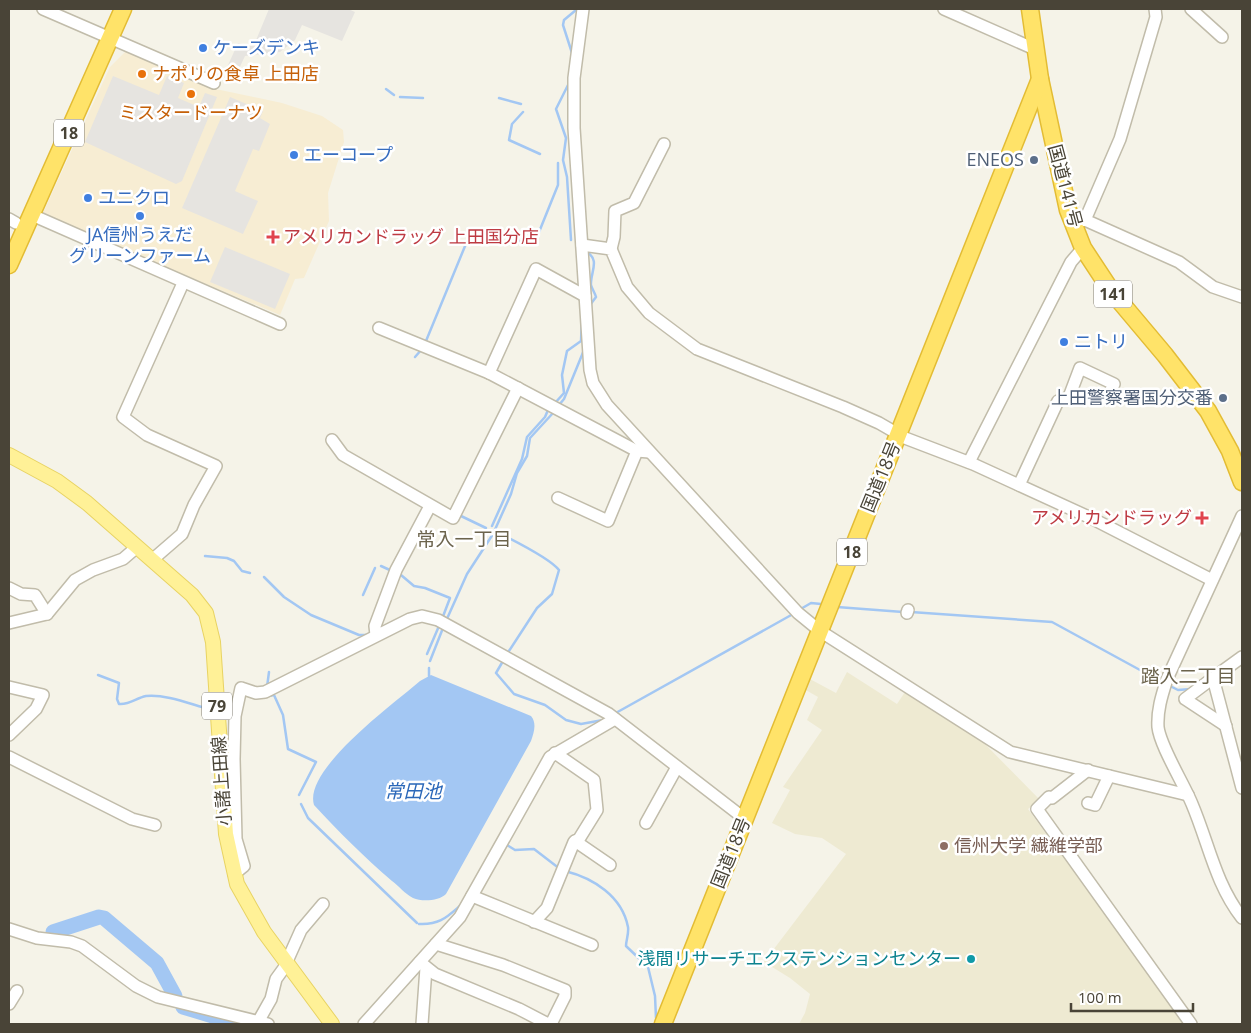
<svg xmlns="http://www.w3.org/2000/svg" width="1251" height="1033" viewBox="0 0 1251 1033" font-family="'Open Sans','Noto Sans JP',sans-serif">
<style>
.commercial{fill:#f7edd3}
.education{fill:#eeead2}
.parking{fill:#e6e4e0}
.water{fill:#a3c7f3}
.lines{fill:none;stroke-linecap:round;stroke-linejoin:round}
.stream{stroke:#a3c7f3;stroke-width:2.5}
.river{stroke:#a3c7f3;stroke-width:15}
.minor-casing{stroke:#c1bcaa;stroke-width:14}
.major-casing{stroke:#e8d363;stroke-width:16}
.highway-casing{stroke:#e3bc34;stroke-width:19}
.minor{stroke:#fff;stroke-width:11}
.major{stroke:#fff197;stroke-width:14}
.highway{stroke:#ffe369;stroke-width:16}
.shop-dot{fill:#3f7fe0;stroke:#fff;stroke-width:2}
.food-dot{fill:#e8710a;stroke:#fff;stroke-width:2}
.service-dot{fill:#5c6f8a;stroke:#fff;stroke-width:2}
.health-dot{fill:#e0444e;stroke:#fff;stroke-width:2}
.education-dot{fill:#8d6e63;stroke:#fff;stroke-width:2}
.culture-dot{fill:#0f9aa8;stroke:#fff;stroke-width:2}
.labels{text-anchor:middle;stroke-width:5;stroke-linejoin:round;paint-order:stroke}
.shield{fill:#fff;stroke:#807c73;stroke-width:1}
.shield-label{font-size:16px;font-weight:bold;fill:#494437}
.shop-label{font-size:18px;fill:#366cbe;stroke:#fff;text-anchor:start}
.food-label{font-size:18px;fill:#c56008;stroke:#fff;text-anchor:start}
.service-label{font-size:18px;fill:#4e5e75;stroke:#fff;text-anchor:end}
.street-label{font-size:18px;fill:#494437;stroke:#fff}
.health-label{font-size:18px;fill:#be3a42;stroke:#fff;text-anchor:start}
.education-label{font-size:18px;fill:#785e54;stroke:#fff;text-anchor:start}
.culture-label{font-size:18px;fill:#0d838f;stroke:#fff;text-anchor:end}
.neighbourhood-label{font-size:19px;fill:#6c644d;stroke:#fff}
.water-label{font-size:19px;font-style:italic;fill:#2b68b9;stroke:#fff}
</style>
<rect width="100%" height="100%" fill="#f5f3e8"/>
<!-- commercial -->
<path class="commercial" d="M 126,51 L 211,88 L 282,103 L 322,116 L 343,130 L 344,142 L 328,193 L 329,221 L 304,278 L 295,279 L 280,315 L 42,215 L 110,67 Z"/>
<!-- education -->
<path class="education" d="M 847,672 L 897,704 L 905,692 L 983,742 L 1040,800 L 1028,809 L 1185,1024 L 799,1024 L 805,1013 L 810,994 L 790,978 L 764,962 L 846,854 L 822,838 L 795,834 L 772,823 L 790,790 L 783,787 L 822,730 L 807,720 L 818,697 L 804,689 L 808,678 L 836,693 Z"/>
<!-- parking -->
<g class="parking">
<path d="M 269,9 L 348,9 L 355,12 L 342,41 L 302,25 L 295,40 L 280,52 L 245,56 L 236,75 L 224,74 L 238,43 L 249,46 L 254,45 Z"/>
<path d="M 113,76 L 159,95 L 167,76 L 184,83 L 178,98 L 199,107 L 205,93 L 217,97 L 182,181 L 176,184 L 85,142 Z"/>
<path d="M 230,97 L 263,111 L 260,118 L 270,124 L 259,151 L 253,149 L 235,191 L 258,201 L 243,234 L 182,208 Z"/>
<path d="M 225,247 L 290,274 L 275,309 L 210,282 Z"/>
</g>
<!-- water -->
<path class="water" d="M 431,675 L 531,716 C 537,723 534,733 531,741 L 446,894 C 439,901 422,902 413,898 C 405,894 399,886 392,881 C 364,857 338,831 314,805 C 303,769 395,703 420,681 Z"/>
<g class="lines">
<!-- stream -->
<g class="stream">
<path d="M 572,53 L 563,25 L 564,20 L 576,10"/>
<path d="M 569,83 L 556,109 L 566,138 L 563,160 L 567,177 L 571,240"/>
<path d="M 386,89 L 394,95"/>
<path d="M 400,97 L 423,98"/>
<path d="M 499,98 L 521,104"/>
<path d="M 523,112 L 512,124 L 509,140 L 540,154"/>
<path d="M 586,252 C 601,259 590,273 591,285 C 592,289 595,293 596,297 L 590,305"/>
<path d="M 426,341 L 470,234 C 493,220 512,246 535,242 L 558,185 L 558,163"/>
<path d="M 415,357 L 422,349"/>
<path d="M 555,403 L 564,393 L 562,375 L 567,351 L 581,341 L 582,317"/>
<path d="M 559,405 L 564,399 L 584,350"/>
<path d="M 461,516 L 486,528"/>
<path d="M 492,526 L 522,459 L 527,437 L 545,417 L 548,410"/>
<path d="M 497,532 C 511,539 550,558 559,570 L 552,594 L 537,608 L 507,654"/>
<path d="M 205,556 L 227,558 L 234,561 L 242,571 L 250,573"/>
<path d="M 381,566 L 392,571"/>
<path d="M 401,575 L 414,586 L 425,588 L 450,598 L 442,619"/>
<path d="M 264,577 L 284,597 L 311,615 L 359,635 L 366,635"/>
<path d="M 363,595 L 375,568"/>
<path d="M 837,607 L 903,612"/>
<path d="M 799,610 L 811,603 L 821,604"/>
<path d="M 911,612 L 1052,622 L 1162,682"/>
<path d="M 446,621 L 467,574 L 493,534 L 511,494 L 517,473 L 527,456 L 530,438 L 553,413"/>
<path d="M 427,654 L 439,626"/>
<path d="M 430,661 L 443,628"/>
<path d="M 503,661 L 496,673 L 514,694 L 545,705 L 566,720 L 581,724 L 603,720"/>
<path d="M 429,668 L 429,676"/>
<path d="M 98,675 L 119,683 L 117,699 L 119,704 C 130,705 136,698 146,696 C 166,694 190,704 209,709 L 212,706"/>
<path d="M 1170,686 L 1178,690 L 1191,689"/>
<path d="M 267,687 L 269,672"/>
<path d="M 268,696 L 274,695 L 283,715 L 288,749 L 316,762 L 299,795"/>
<path d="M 614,714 L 793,614"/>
<path d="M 546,754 L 579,734"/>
<path d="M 301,804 L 308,818 L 417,923"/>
<path d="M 507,845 L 515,850 L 534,849 L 560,869"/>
<path d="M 565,871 C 593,878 622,896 628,927 C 629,934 626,940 626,946 L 648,967 L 655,996 L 656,1018"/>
<path d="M 419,924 C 440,925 447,917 461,905"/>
</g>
<!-- river -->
<g class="river">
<path d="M 53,932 L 99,917 L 104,918 L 157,963 L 175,996"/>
<path d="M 183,1007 L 239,1024"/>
</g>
<defs>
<g id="minor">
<path d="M 43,9 L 214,83"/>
<path d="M 583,9 L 574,78 L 574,128 L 590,370 L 593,383 L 607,405 L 798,613 L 820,631 L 1010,752 L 1188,795"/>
<path d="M 944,9 L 1037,50"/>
<path d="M 1191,9 L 1222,37"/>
<path d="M 32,215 L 280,324"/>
<path d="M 9,219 L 16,223"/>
<path d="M 1085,220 L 1120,139 L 1156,17 L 1155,9"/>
<path d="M 1078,222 L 1085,220 L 1179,262 L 1213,287 L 1242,297"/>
<path d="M 582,245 L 611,249 L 627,287 L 649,313 L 697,349 L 843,407 L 879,423 L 905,438 L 973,464 L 1093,519 L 1212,580"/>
<path d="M 611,249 L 614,237 L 615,211 L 634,203 L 664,144"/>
<path d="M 379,328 L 489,373 L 637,451 L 649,452"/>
<path d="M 489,373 L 536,269 L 585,296"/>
<path d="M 332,440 L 343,455 L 453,518 L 518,388"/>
<path d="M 969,462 L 1071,262 L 1083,248"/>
<path d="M 1019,485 L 1058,401 L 1069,397 L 1080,368 L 1114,384 L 1111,390"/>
<path d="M 558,498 L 608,521 L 637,451"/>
<path d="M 1242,516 L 1167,679 C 1162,695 1157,710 1158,727 C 1160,746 1184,784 1192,804 C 1209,844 1215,883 1242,918"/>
<path d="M 152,560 L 182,534 L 194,505 L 216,466 L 147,435 L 123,417 L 183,283"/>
<path d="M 9,588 L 21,594 L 35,595 L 47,614"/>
<path d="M 907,613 L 908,610"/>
<path d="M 9,623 L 47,614 L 75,580 L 93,570 L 123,559 L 137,547"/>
<path d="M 376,635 L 375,626 L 396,570 L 430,506"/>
<path d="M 1242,657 L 1213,678 L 1242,788"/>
<path d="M 1213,678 L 1185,699 L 1226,726"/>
<path d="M 9,687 L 43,695 L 36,709 L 9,735"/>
<path d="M 9,757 L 132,819 L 155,825"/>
<path d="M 1088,770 L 1052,798 L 1049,797 L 1037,809 L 1191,1024"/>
<path d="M 1088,803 L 1095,805 L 1109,776"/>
<path d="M 646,823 L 677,767"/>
<path d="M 575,841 L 610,865"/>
<path d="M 234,874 L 244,866 L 236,839 L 234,759 L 235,716 L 241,688 L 256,693 L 265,692 L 410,619 L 422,616 L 438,620 L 609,714 L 745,819"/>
<path d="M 472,896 L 592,945"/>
<path d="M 534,922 L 547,908 L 574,842 L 579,839 L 597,810 L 594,780 L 555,753"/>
<path d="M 9,929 L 37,938 L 71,942 L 82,946 L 136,986 L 158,997 L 268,1024"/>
<path d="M 436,944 L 503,965 L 565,990 L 565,996 L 551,1024"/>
<path d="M 420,962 L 435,974 L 519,1009 L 548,1024"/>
<path d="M 9,1004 L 17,991"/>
<path d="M 258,1022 L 271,999 L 276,979 L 284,968 L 301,930 L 323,904"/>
<path d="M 364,1024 L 460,917 L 550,757 L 615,719"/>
<path d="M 422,1024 L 426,968"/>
</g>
<path id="major" d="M 9,455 L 57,481 L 87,503 L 192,595 L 206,613 L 213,642 L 226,834 L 237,884 L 264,932 L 332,1024"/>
<g id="highway">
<path d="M 1030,9 L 1040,79 L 1068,210 L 1083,248 L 1112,292 L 1165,355 L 1208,411 L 1230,451 L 1242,482"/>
<path d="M 9,265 L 123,9"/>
<path d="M 663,1024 L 1040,79"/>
</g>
</defs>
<!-- minor casing -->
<use href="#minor" class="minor-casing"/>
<!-- major casing -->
<use href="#major" class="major-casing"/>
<!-- highway casing -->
<use href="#highway" class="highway-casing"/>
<!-- minor -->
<use href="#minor" class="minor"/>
<!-- major -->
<use href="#major" class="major"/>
<!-- highway -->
<use href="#highway" class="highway"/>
</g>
<!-- markers -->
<g class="shop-dot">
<circle cx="203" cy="48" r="5"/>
<circle cx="294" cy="155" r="5"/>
<circle cx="88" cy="198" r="5"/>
<circle cx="140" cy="216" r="5"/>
<circle cx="1064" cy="342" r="5"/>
</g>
<g class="food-dot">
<circle cx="142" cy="74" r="5"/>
<circle cx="191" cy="94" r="5"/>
</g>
<g class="service-dot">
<circle cx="1034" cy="160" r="5"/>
<circle cx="1223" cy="398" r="5"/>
</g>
<g class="health-dot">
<path d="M270.5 229.5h5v5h5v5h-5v5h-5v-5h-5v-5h5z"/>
<path d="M1199.5 510.5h5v5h5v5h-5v5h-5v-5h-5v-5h5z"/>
</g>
<circle class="education-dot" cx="944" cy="846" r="5"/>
<circle class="culture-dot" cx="971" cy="959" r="5"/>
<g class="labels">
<!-- shield labels -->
<g class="shield">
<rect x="54" y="119.5" width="30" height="27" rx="4"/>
<rect x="1094" y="280.5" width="38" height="27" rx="4"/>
<rect x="837" y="538.5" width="30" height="27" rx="4"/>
<rect x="202" y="692.5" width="30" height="27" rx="4"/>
</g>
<g class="shield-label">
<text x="69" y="139">18</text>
<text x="1113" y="300">141</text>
<text x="852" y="558">18</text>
<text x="217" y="712">79</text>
</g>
<!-- shop labels -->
<g class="shop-label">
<text x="213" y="54">ケーズデンキ</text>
<text x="304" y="161">エーコープ</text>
<text x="98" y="204">ユニクロ</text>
<text x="140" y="241" text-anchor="middle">JA信州うえだ<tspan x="140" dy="21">グリーンファーム</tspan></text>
<text x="1074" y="348">ニトリ</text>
</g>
<!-- food labels -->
<g class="food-label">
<text x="152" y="80">ナポリの食卓 上田店</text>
<text x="191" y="119" text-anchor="middle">ミスタードーナツ</text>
</g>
<!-- service labels -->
<g class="service-label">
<text x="1024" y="166">ENEOS</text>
<text x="1213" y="404">上田警察署国分交番</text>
</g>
<!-- street labels -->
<g class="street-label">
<text transform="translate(1065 186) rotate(75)" y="6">国道141号</text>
<text transform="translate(881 477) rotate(-68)" y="6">国道18号</text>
<text transform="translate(222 781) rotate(-94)" y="6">小諸上田線</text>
<text transform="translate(731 853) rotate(-68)" y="6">国道18号</text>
</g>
<!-- health labels -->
<g class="health-label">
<text x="283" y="243">アメリカンドラッグ 上田国分店</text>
<text x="1192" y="524" text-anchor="end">アメリカンドラッグ</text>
</g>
<!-- education labels -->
<g class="education-label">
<text x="954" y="852">信州大学 繊維学部</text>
</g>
<!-- culture labels -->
<g class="culture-label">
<text x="961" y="965">浅間リサーチエクステンションセンター</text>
</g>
<!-- neighbourhood labels -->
<g class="neighbourhood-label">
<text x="464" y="546">常入一丁目</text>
<text x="1188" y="683">踏入二丁目</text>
</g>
<!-- water labels -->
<g class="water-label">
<text x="413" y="798">常田池</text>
</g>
</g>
<!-- border -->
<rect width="1251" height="1033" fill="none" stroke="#494437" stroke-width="20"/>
<!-- scale -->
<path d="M1071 1003v8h122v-8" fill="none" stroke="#494437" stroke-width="2.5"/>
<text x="1078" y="1003" font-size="15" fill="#494437" stroke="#ffffff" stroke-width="4" paint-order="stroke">100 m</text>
</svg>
